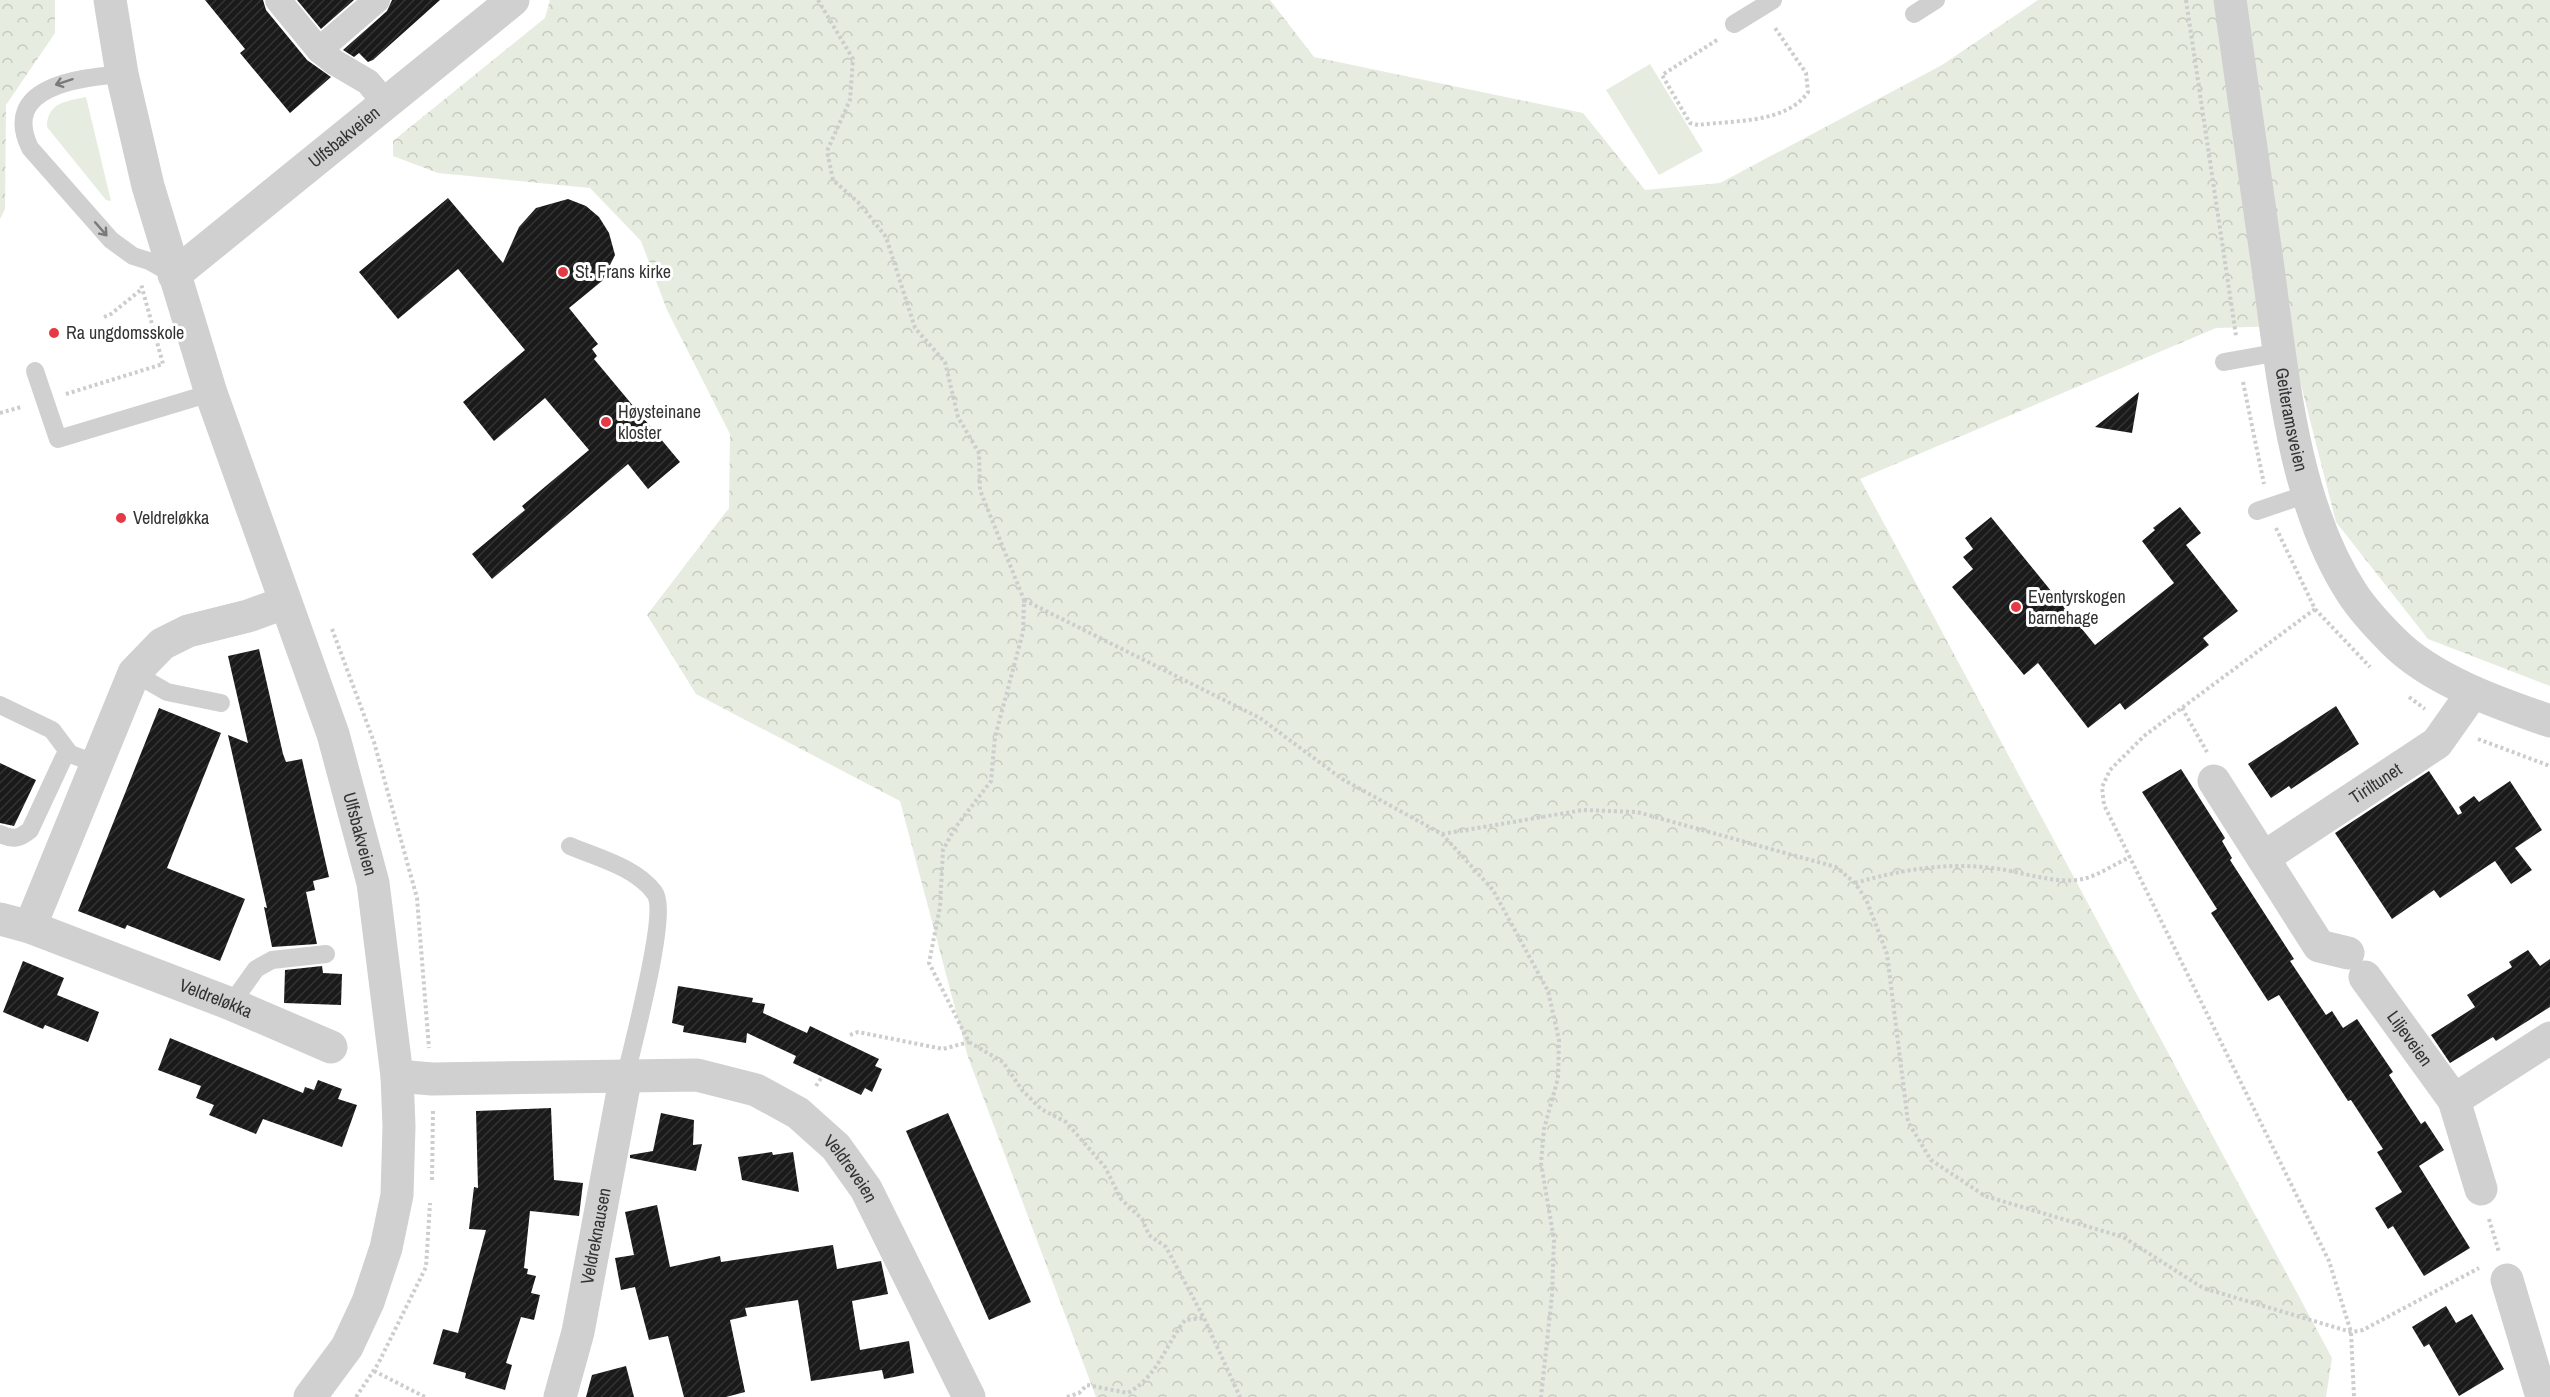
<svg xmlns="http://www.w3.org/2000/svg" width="2550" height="1397" viewBox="0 0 2550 1397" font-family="'Archivo Narrow',sans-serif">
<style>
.grass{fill:#e6ecdf}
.forest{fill:url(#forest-crowns)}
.building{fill:url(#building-hatch)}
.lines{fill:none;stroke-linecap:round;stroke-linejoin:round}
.path{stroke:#cdcdcd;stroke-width:4;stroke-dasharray:3 3;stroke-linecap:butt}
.service{stroke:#d0d0d0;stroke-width:18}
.pedestrian{stroke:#d0d0d0;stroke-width:26}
.minor{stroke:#d0d0d0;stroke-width:33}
.tertiary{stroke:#d0d0d0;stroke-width:33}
.oneway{stroke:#7a7a7a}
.poi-dot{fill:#e63946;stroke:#fff;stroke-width:2}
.labels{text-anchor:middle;stroke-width:6;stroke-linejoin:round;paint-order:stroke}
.street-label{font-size:18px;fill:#333;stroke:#fff}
.poi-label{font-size:18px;fill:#333;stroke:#fff;text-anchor:start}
</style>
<defs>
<pattern id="forest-crowns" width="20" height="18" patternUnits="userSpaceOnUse" patternTransform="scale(1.5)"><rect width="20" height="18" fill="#e6ecdf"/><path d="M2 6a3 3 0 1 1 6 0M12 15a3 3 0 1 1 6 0" fill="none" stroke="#c6cbc0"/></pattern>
<pattern id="building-hatch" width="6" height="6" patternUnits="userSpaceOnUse" patternTransform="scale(1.5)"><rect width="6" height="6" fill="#1a1a1a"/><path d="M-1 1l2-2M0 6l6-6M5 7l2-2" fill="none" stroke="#333"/></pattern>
</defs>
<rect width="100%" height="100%" fill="#fff"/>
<!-- grass -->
<g class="grass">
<path d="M 1650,64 L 1703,151 L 1659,175 L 1606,90 Z"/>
<path d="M 86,97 L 111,201 L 106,200 L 47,127 C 47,103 66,101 86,97 Z"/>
</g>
<!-- forest -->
<g class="forest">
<path d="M 0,0 L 55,0 L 55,33 L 6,105 L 5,209 L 0,219 Z"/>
<path d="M 550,0 L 1270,0 L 1314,57 L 1583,113 L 1645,190 L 1720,183 L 1942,65 L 2038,0 L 2550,0 L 2550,686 L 2428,639 L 2336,522 L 2286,326 L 2216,328 L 1860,479 L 2332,1358 L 2326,1397 L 1096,1397 L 968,1057 L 900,801 L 696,694 L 647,615 L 729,508 L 730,434 L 667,310 L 641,241 L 590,188 L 438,173 L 393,156 L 393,141 L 545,18 Z"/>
</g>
<!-- building -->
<g class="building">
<path d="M 205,0 L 263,0 L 266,10 L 307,60 L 331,77 L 290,113 L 240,53 L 245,49 Z"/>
<path d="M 297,0 L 354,0 L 321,29 Z"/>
<path d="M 392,0 L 440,0 L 373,60 L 368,62 L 359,53 L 354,57 L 343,50 L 387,11 Z"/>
<path d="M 448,198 L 503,263 L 519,227 L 536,208 L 568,199 L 586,206 L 599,217 L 609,233 L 615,255 L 602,281 L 569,308 L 598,344 L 592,349 L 597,356 L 594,359 L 680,462 L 648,489 L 628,464 L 492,579 L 472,554 L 525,510 L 522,506 L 589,450 L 545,398 L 494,441 L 463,402 L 525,350 L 458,269 L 398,319 L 359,272 Z"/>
<path d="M 2139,392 L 2132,433 L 2095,427 Z"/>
<path d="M 2180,507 L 2201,533 L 2186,545 L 2238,611 L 2203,638 L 2209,645 L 2125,710 L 2120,703 L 2088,728 L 2038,663 L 2024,675 L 1952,587 L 1973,569 L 1963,557 L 1973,549 L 1965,538 L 1991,517 L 2095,645 L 2174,583 L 2142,541 L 2155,530 L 2153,528 Z"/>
<path d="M 259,649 L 283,754 L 286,762 L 302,759 L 329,877 L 313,881 L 315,890 L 306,892 L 317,944 L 272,947 L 264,907 L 267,908 L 228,735 L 248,743 L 228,656 Z"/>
<path d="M 2336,706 L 2359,744 L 2291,789 L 2289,786 L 2271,798 L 2248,764 Z"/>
<path d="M 159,708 L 221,733 L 167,868 L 245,899 L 220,961 L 127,925 L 125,929 L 78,911 Z"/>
<path d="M 0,763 L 36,780 L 14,826 L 0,823 Z"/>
<path d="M 2181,769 L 2225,838 L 2222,841 L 2232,858 L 2230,860 L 2294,959 L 2290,961 L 2326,1015 L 2332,1011 L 2343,1028 L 2357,1019 L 2393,1072 L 2389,1075 L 2421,1124 L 2425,1121 L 2444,1150 L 2419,1166 L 2470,1248 L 2424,1276 L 2393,1226 L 2388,1229 L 2375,1208 L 2402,1192 L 2377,1152 L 2383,1149 L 2351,1100 L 2348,1101 L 2279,995 L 2268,1001 L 2211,913 L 2217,909 L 2142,792 Z"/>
<path d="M 2429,771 L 2458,815 L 2462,813 L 2459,807 L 2474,796 L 2479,802 L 2510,781 L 2542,830 L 2515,848 L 2532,870 L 2511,884 L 2495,861 L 2440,898 L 2434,890 L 2392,919 L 2335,833 Z"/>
<path d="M 2528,950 L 2540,966 L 2550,959 L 2550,1007 L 2496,1041 L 2493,1037 L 2450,1063 L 2431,1035 L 2475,1007 L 2467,995 L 2512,967 L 2509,962 Z"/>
<path d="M 23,961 L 64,978 L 57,995 L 99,1012 L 88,1042 L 45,1025 L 43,1029 L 3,1012 Z"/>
<path d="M 322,966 L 323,973 L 342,974 L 341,1005 L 284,1003 L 285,970 Z"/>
<path d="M 678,986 L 753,998 L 752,1002 L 765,1004 L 763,1013 L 807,1033 L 810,1026 L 879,1059 L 875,1066 L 882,1069 L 872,1092 L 865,1088 L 861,1095 L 793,1063 L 796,1056 L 747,1033 L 746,1043 L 683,1032 L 684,1026 L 672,1023 Z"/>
<path d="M 170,1038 L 303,1093 L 305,1087 L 314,1090 L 318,1080 L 342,1089 L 338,1099 L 357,1105 L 342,1147 L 263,1119 L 256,1134 L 209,1115 L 214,1105 L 196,1098 L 201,1086 L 158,1070 Z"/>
<path d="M 551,1108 L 554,1180 L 583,1183 L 579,1216 L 530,1211 L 524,1268 L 528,1269 L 527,1274 L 536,1276 L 531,1293 L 540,1295 L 534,1320 L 521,1317 L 506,1363 L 512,1365 L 505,1390 L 465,1378 L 466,1373 L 433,1364 L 443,1329 L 458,1333 L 486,1230 L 469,1229 L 474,1187 L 478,1188 L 476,1111 Z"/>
<path d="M 661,1113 L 694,1120 L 693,1145 L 702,1144 L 696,1171 L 630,1158 L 630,1155 L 653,1151 Z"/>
<path d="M 948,1113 L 1031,1302 L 989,1320 L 906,1131 Z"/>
<path d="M 772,1152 L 773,1155 L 793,1152 L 799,1192 L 742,1180 L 738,1157 Z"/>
<path d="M 657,1205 L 670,1267 L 720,1256 L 721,1262 L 833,1245 L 837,1269 L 881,1261 L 888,1294 L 852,1301 L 860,1350 L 909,1341 L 914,1373 L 884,1379 L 882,1370 L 811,1381 L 798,1300 L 745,1308 L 747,1316 L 730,1320 L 745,1392 L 726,1397 L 684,1397 L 668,1336 L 649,1340 L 635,1287 L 621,1290 L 615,1258 L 634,1255 L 625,1212 Z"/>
<path d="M 2446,1306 L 2456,1323 L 2472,1314 L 2504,1369 L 2459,1396 L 2429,1344 L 2424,1347 L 2412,1327 Z"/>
<path d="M 626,1366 L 634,1397 L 586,1397 L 592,1375 Z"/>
</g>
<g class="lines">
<!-- path -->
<g class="path">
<path d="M 818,0 L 853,59 L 850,100 L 827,151 L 833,180 L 860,204 L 886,237 L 915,328 L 945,362 L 958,417 L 979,453 L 980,490 L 1024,600 L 1023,632 L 995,737 L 991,781 L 955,828 L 943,850 L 940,907 L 929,963 L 969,1042 L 1003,1062 L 1022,1090 L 1041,1109 L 1066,1122 L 1105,1167 L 1121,1199 L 1142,1219 L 1149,1235 L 1166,1247 L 1204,1318 L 1240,1397"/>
<path d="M 2186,0 L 2236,336"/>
<path d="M 1717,40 L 1662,75 L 1690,123 L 1698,125 C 1733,120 1786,124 1808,92 L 1806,73 L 1775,28"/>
<path d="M 104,317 L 111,314 L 142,289"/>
<path d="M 2243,382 L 2264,484"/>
<path d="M 66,394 L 163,364 L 141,284"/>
<path d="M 0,413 L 21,407"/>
<path d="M 2276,528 L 2315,609 L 2370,667"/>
<path d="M 1024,600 L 1260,718 L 1342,779 L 1442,834 L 1493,890 L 1548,991 L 1559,1040 L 1558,1078 L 1544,1129 L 1541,1163 L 1554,1240 L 1552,1295 L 1541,1397"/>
<path d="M 2315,609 L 2144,736 L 2110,770 L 2102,787 L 2104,805 L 2329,1261 L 2351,1332 L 2354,1397"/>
<path d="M 332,629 L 374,742 L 417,898 L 429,1048"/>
<path d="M 2409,697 L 2425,709"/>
<path d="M 2182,708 L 2207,752"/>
<path d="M 2478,739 L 2550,766"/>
<path d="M 1442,834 L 1583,810 L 1637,812 L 1836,867 L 1855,883 L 1866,899 L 1887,954 L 1908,1122 L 1931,1160 L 1985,1196 L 2123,1237 L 2203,1288 L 2351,1332 L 2363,1330 L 2479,1268"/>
<path d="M 1855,883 C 1900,870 1946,862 1992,868 C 2021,871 2055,885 2083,879 C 2099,875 2115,864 2130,857"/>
<path d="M 850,1035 L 858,1032 L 943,1049 L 969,1042"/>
<path d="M 816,1086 L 822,1077"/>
<path d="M 432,1180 L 433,1110"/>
<path d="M 2489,1219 L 2499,1252"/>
<path d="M 374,1371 L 425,1397"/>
<path d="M 356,1397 L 378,1364 L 426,1267 L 430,1203"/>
<path d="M 1067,1397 L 1079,1393 L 1087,1385 L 1128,1393 C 1158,1376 1165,1346 1185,1320 L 1204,1318"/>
</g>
<!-- service -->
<g class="service">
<path d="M 1914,14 L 1936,0"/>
<path d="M 1734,24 L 1773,0"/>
<path d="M 122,74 C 81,78 0,85 30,148 L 111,240 L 133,256 L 149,261 L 174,275"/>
<path d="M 2224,362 L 2280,352"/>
<path d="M 35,371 L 58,439 L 211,393"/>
<path d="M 2257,511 L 2307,494"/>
<path d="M 134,673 L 167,692 L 221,703"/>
<path d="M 0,705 L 52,730 L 70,754"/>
<path d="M 0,834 C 13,840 19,839 30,830 L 64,757 L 70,754 L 98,764"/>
<path d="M 570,846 C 598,858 635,867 654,892 C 670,910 632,1046 626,1075"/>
<path d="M 231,1004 L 256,969 L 272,960 L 326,954"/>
</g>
<!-- pedestrian -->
<g class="pedestrian">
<path d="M 278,0 L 319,50 L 334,62 L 368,82 L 385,102"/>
<path d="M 319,50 L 377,0"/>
</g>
<!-- minor -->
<g class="minor">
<path id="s1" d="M 174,275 L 513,0"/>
<path d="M 2214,781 L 2319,946 L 2348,953"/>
<path id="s2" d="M 2263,858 L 2437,743 L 2473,692"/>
<path id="s3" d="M 0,919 L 30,927 L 231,1004 L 331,1047"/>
<path d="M 30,927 L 134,673 L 162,644 L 188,631 L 248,616 L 284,603"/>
<path id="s4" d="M 2365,977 L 2454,1100 L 2481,1189"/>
<path id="s5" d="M 397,1076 L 432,1079 L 697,1075 L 756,1090 L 798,1113 L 836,1147 L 866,1189 L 969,1397"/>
<path d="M 2454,1100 L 2550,1038"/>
<path d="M 2507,1280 L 2542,1397"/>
<path id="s6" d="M 560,1397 L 578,1332 L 626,1075"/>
</g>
<!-- tertiary -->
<g class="tertiary">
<path id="s7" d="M 110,0 L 122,74 L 148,186 L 211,393 L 333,734 L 373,883 L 397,1076 L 399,1126 L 397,1195 L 386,1248 L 368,1302 L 347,1347 L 310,1397"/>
<path id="s8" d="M 2230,0 C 2242,87 2254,174 2267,261 C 2282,368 2292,501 2352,593 C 2363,610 2379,627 2393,641 C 2431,680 2500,704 2550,721"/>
</g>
</g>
<!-- one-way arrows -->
<defs><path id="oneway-shaft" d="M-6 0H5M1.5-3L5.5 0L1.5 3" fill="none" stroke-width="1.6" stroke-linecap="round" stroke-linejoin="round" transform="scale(1.5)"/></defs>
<g class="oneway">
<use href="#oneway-shaft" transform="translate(64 82) rotate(162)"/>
<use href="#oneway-shaft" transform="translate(101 229) rotate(49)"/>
</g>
<!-- markers -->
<g class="poi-dot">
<circle cx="563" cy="272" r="6"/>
<circle cx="54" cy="333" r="6"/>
<circle cx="606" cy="422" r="6"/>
<circle cx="121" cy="518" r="6"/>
<circle cx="2016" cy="607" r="6"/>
</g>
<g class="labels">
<!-- street labels -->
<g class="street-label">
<text dy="6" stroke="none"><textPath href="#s1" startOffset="219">Ulfsbakveien</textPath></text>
<text dy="6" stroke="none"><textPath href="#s8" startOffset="424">Geiteramsveien</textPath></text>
<text dy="6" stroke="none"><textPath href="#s2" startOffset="135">Tiriltunet</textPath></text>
<text dy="6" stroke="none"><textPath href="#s7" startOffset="872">Ulfsbakveien</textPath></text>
<text dy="6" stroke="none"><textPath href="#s3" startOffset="230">Veldreløkka</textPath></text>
<text dy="6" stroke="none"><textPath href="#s4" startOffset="76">Liljeveien</textPath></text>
<text dy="6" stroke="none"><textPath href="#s5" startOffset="486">Veldreveien</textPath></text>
<text dy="6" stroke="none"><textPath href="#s6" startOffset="165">Veldreknausen</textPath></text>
</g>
<!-- poi labels -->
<g class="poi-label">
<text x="575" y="278">St. Frans kirke</text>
<text x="66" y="339">Ra ungdomsskole</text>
<text x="618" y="418">Høysteinane<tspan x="618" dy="21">kloster</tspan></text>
<text x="133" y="524">Veldreløkka</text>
<text x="2028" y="603">Eventyrskogen<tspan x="2028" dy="21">barnehage</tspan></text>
</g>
</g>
</svg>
